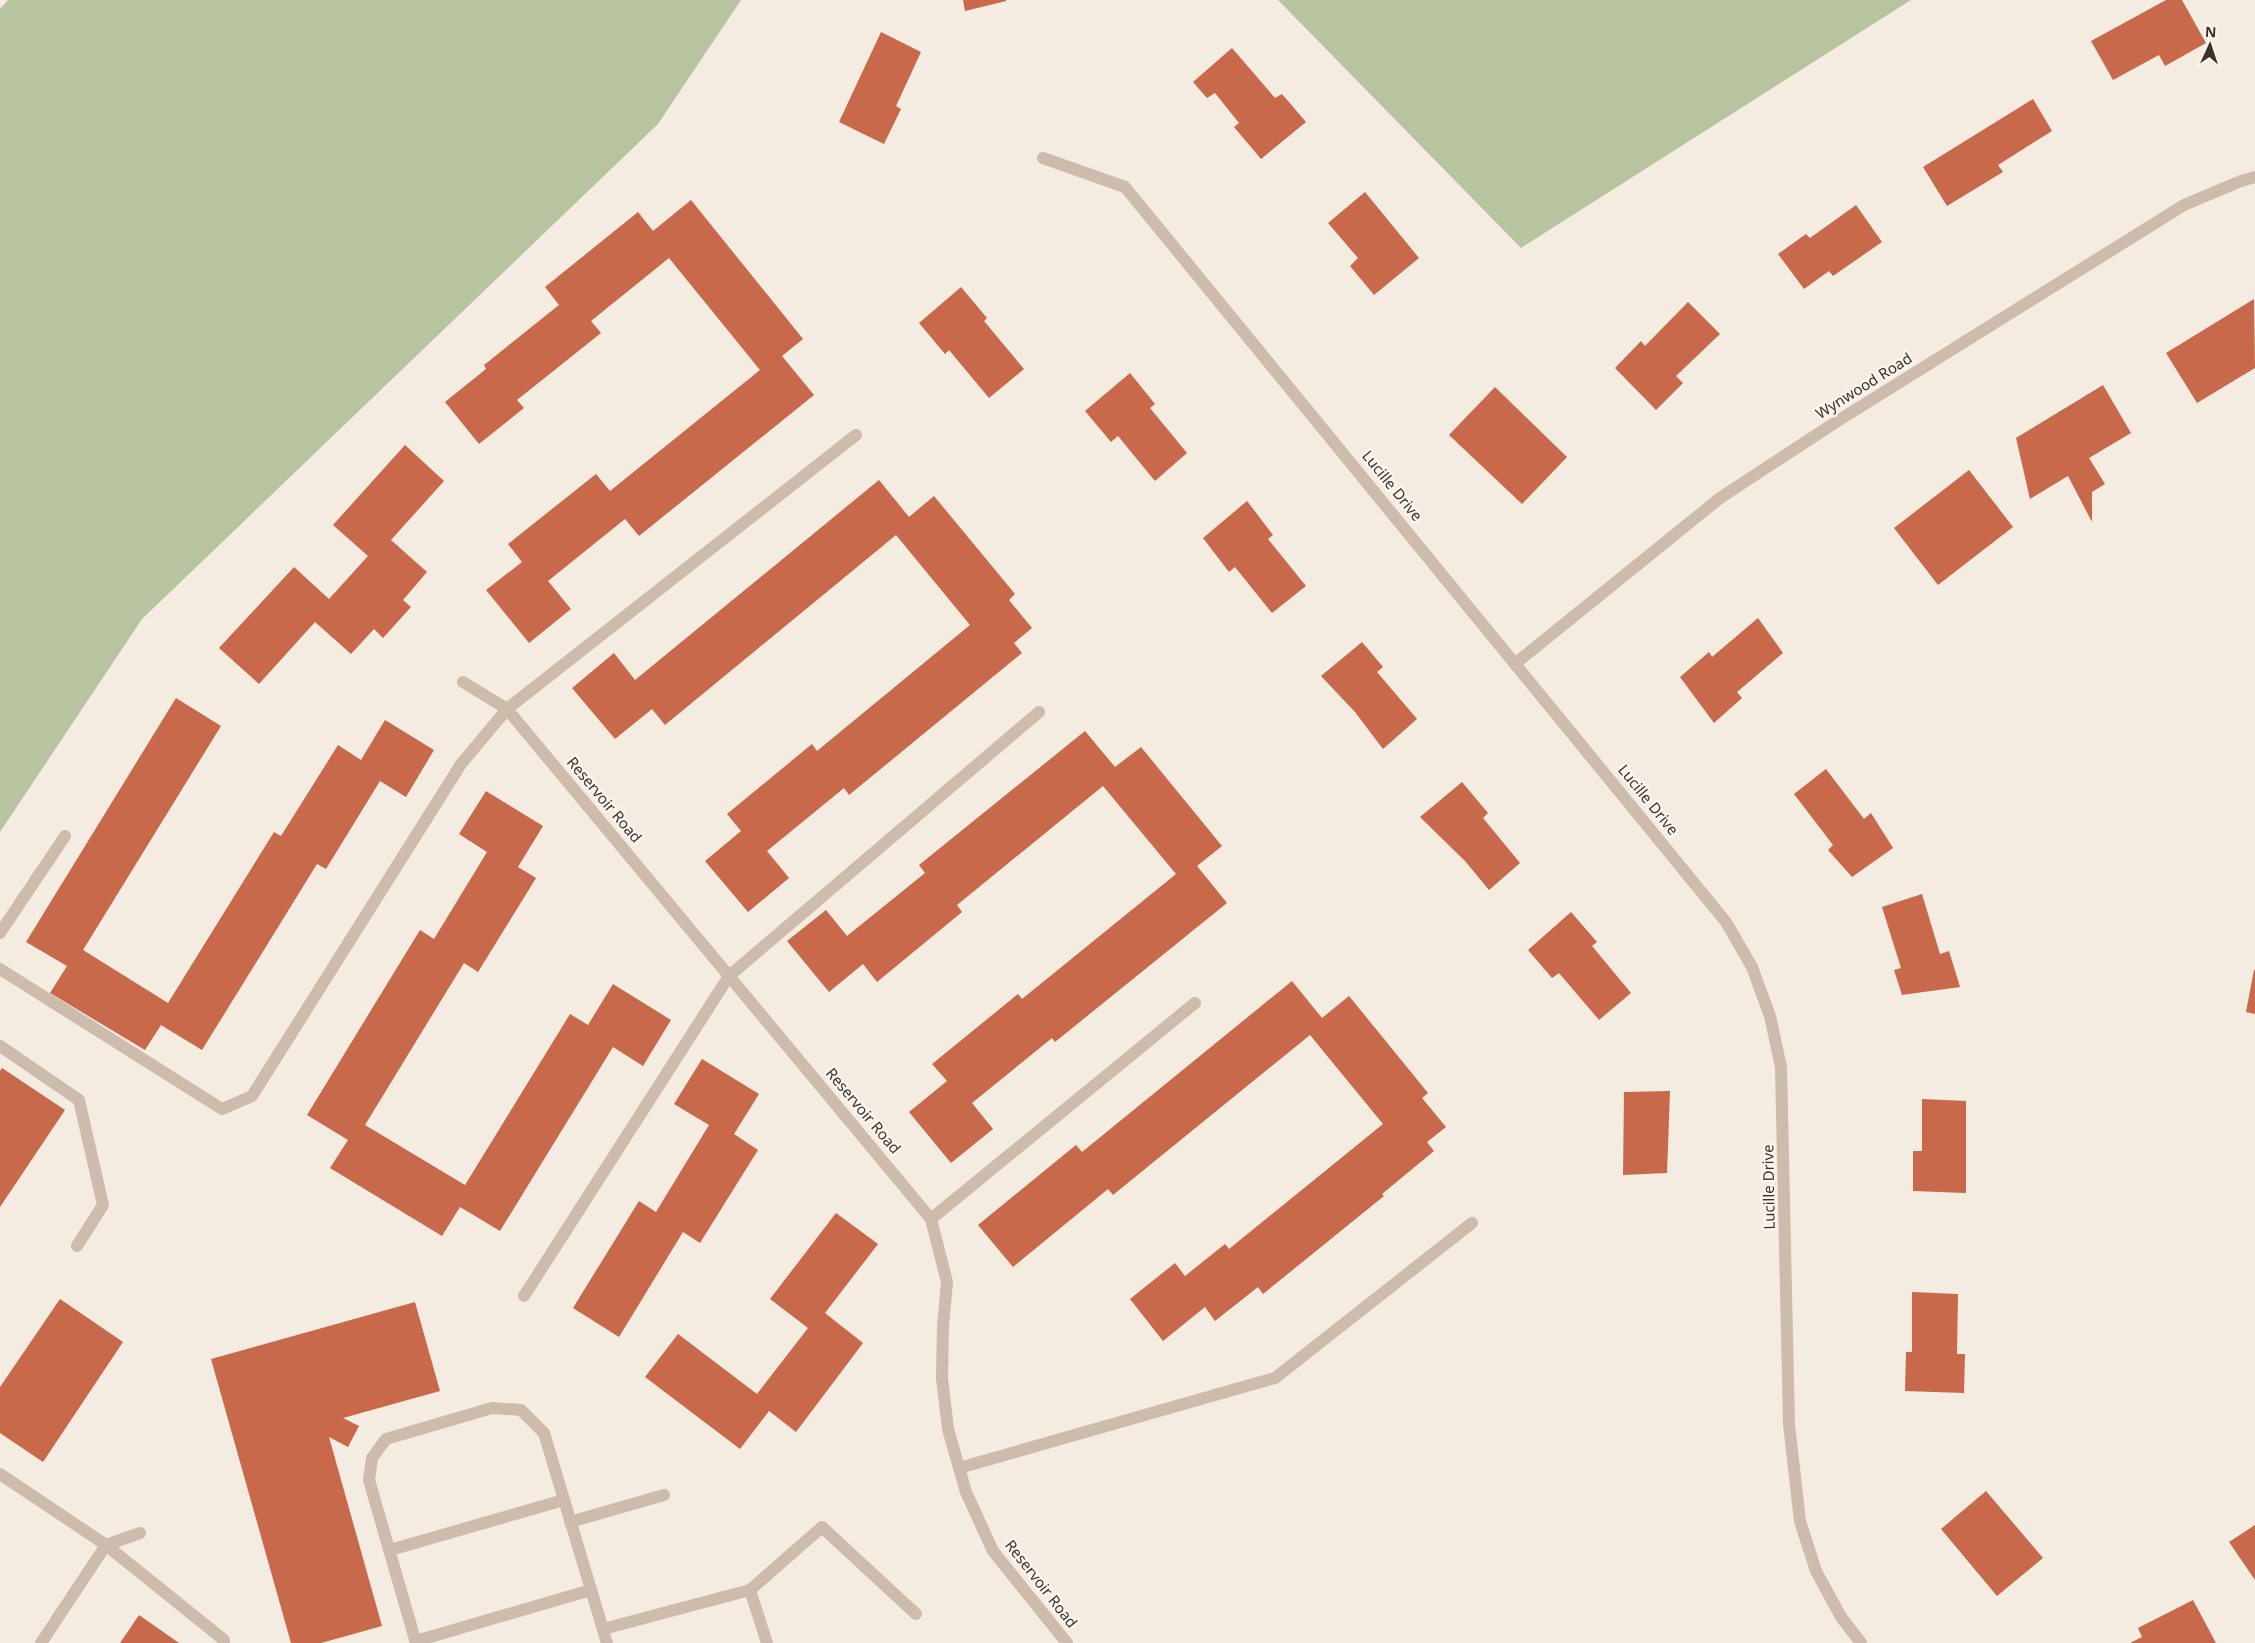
<svg xmlns="http://www.w3.org/2000/svg" width="2255" height="1643" viewBox="0 0 2255 1643" font-family="'Noto Sans',sans-serif">
<style>
.green{fill:#b8c4a0}
.building{fill:#c8694b}
.lines{fill:none;stroke-linecap:round;stroke-linejoin:round}
.minor{stroke:#cdbbac;stroke-width:12}
.labels{text-anchor:middle;stroke-width:5;stroke-linejoin:round;paint-order:stroke}
.street-label{font-size:15px;fill:#3b302b;stroke:#fbf5ee}
</style>
<rect width="100%" height="100%" fill="#f4ebe1"/>
<!-- green -->
<g class="green">
<path d="M 8,0 L 741,0 L 658,124 L 142,619 L 0,832 L 0,9 Z"/>
<path d="M 1278,0 L 1911,0 L 1521,248 Z"/>
</g>
<!-- building -->
<g class="building">
<path d="M 963,0 L 1006,0 L 1006,1 L 965,11 Z"/>
<path d="M 2166,0 L 2182,0 L 2206,43 L 2165,66 L 2159,55 L 2113,80 L 2091,41 Z"/>
<path d="M 881,32 L 921,52 L 896,106 L 901,109 L 884,144 L 839,122 Z"/>
<path d="M 1232,48 L 1275,98 L 1282,94 L 1306,122 L 1261,159 L 1234,127 L 1239,123 L 1215,93 L 1207,98 L 1193,82 Z"/>
<path d="M 2033,99 L 2052,131 L 1998,165 L 2003,172 L 1947,206 L 1923,167 Z"/>
<path d="M 1365,192 L 1419,258 L 1374,295 L 1350,266 L 1358,258 L 1328,223 Z"/>
<path d="M 691,200 L 803,339 L 782,356 L 814,395 L 639,536 L 625,519 L 548,581 L 571,609 L 529,643 L 486,590 L 522,562 L 508,544 L 596,474 L 610,491 L 760,370 L 669,258 L 591,321 L 601,333 L 517,400 L 524,408 L 479,444 L 445,402 L 486,369 L 484,365 L 559,305 L 545,287 L 638,212 L 653,231 Z"/>
<path d="M 1856,205 L 1882,242 L 1833,276 L 1829,271 L 1804,289 L 1778,254 L 1806,234 L 1810,238 Z"/>
<path d="M 961,287 L 987,318 L 984,321 L 1024,369 L 989,398 L 949,350 L 945,354 L 919,323 Z"/>
<path d="M 2254,299 L 2255,368 L 2197,403 L 2166,353 Z"/>
<path d="M 1688,302 L 1720,334 L 1676,376 L 1683,383 L 1656,410 L 1615,368 L 1641,341 L 1645,346 Z"/>
<path d="M 1130,373 L 1155,404 L 1150,408 L 1187,453 L 1155,481 L 1118,436 L 1111,442 L 1085,411 Z"/>
<path d="M 2103,385 L 2131,433 L 2089,458 L 2105,484 L 2092,492 L 2092,522 L 2068,476 L 2030,499 L 2016,438 Z"/>
<path d="M 1495,387 L 1567,457 L 1522,504 L 1449,435 Z"/>
<path d="M 405,445 L 444,481 L 391,540 L 427,572 L 403,600 L 411,607 L 383,638 L 374,629 L 351,654 L 315,622 L 259,684 L 219,648 L 294,567 L 329,599 L 368,556 L 333,525 Z"/>
<path d="M 1969,470 L 2013,527 L 1938,585 L 1894,528 Z"/>
<path d="M 879,480 L 909,517 L 934,496 L 1015,594 L 1009,600 L 1032,628 L 1014,643 L 1022,653 L 849,795 L 844,788 L 767,851 L 789,878 L 748,912 L 705,861 L 741,831 L 727,814 L 812,744 L 817,751 L 970,625 L 896,535 L 665,725 L 652,709 L 615,739 L 572,688 L 614,653 L 635,680 Z"/>
<path d="M 1247,501 L 1273,535 L 1268,539 L 1306,586 L 1272,613 L 1235,567 L 1229,572 L 1203,538 Z"/>
<path d="M 1758,618 L 1783,653 L 1737,692 L 1742,698 L 1714,723 L 1680,677 L 1709,652 L 1712,657 Z"/>
<path d="M 1362,642 L 1383,667 L 1377,672 L 1417,719 L 1383,749 L 1355,712 L 1321,676 Z"/>
<path d="M 176,698 L 221,726 L 83,950 L 168,1003 L 274,832 L 281,836 L 338,745 L 361,760 L 385,720 L 434,750 L 406,797 L 380,781 L 326,869 L 317,864 L 202,1050 L 161,1025 L 145,1050 L 50,993 L 67,966 L 26,942 Z"/>
<path d="M 1085,731 L 1115,767 L 1141,747 L 1222,846 L 1197,866 L 1227,903 L 1055,1042 L 1052,1038 L 972,1103 L 993,1129 L 951,1163 L 909,1112 L 947,1081 L 932,1064 L 1018,994 L 1022,999 L 1176,874 L 1103,786 L 957,905 L 962,912 L 877,982 L 863,964 L 829,992 L 787,941 L 826,910 L 847,936 L 925,873 L 919,865 Z"/>
<path d="M 1826,769 L 1864,819 L 1871,813 L 1893,848 L 1852,877 L 1828,850 L 1833,845 L 1794,794 Z"/>
<path d="M 1462,782 L 1488,813 L 1483,818 L 1520,863 L 1489,890 L 1465,861 L 1420,817 Z"/>
<path d="M 486,791 L 543,826 L 518,867 L 536,878 L 478,972 L 464,963 L 365,1125 L 465,1185 L 570,1014 L 588,1025 L 613,984 L 671,1020 L 643,1066 L 613,1047 L 500,1231 L 460,1207 L 442,1236 L 330,1168 L 348,1140 L 307,1115 L 420,930 L 434,939 L 487,852 L 459,834 Z"/>
<path d="M 1922,894 L 1940,954 L 1949,951 L 1960,987 L 1902,995 L 1894,970 L 1901,968 L 1882,907 Z"/>
<path d="M 1571,912 L 1597,942 L 1592,946 L 1631,993 L 1599,1020 L 1559,973 L 1552,978 L 1528,950 Z"/>
<path d="M 2254,970 L 2255,970 L 2255,1014 L 2246,1012 Z"/>
<path d="M 1292,981 L 1322,1018 L 1349,996 L 1428,1093 L 1422,1098 L 1446,1127 L 1427,1142 L 1434,1151 L 1382,1194 L 1384,1196 L 1263,1294 L 1258,1287 L 1215,1321 L 1205,1307 L 1163,1341 L 1130,1299 L 1175,1263 L 1185,1276 L 1225,1244 L 1229,1249 L 1383,1124 L 1310,1035 L 1113,1195 L 1108,1189 L 1013,1267 L 978,1225 L 1076,1145 L 1082,1152 Z"/>
<path d="M 702,1059 L 759,1094 L 734,1134 L 758,1150 L 700,1243 L 683,1232 L 619,1337 L 573,1308 L 639,1201 L 656,1212 L 709,1125 L 674,1104 Z"/>
<path d="M 2,1068 L 65,1110 L 0,1207 L 0,1071 Z"/>
<path d="M 1670,1091 L 1667,1173 L 1623,1175 L 1624,1092 Z"/>
<path d="M 1922,1099 L 1966,1101 L 1966,1193 L 1913,1191 L 1913,1151 L 1922,1151 Z"/>
<path d="M 836,1213 L 878,1244 L 825,1313 L 863,1343 L 796,1432 L 769,1411 L 740,1449 L 645,1377 L 678,1334 L 757,1394 L 808,1328 L 770,1299 Z"/>
<path d="M 1912,1292 L 1958,1294 L 1957,1354 L 1965,1354 L 1964,1393 L 1905,1391 L 1906,1352 L 1912,1352 Z"/>
<path d="M 60,1299 L 123,1342 L 43,1462 L 0,1433 L 0,1387 Z"/>
<path d="M 415,1302 L 440,1391 L 343,1418 L 359,1426 L 348,1447 L 329,1437 L 382,1626 L 321,1643 L 291,1643 L 211,1359 Z"/>
<path d="M 1986,1491 L 2043,1558 L 1997,1596 L 1941,1529 Z"/>
<path d="M 2255,1525 L 2255,1580 L 2229,1542 Z"/>
<path d="M 2193,1600 L 2216,1643 L 2130,1643 L 2142,1637 L 2138,1628 Z"/>
<path d="M 139,1615 L 179,1643 L 120,1643 Z"/>
</g>
<g class="lines">
<!-- minor -->
<g class="minor">
<path d="M 1043,158 L 1125,187 L 1726,922 L 1752,967 L 1770,1016 L 1781,1067 L 1789,1424 L 1800,1521 L 1816,1571 L 1841,1617 L 1861,1643"/>
<path d="M 1516,663 L 1720,498 L 1836,422 L 2184,205 L 2241,181 L 2255,177"/>
<path d="M 463,682 L 507,709 L 931,1219 L 947,1282 L 943,1326 L 942,1378 L 948,1429 L 966,1492 L 993,1551 L 1067,1643"/>
<path d="M 0,933 L 65,836"/>
<path d="M 0,969 L 222,1109 L 252,1096 L 461,764 L 507,709 L 856,435"/>
<path d="M 0,1046 L 79,1100 L 103,1205 L 77,1246"/>
<path d="M 931,1219 L 1195,1003"/>
<path d="M 524,1296 L 729,976 L 1039,712"/>
<path d="M 959,1468 L 1275,1378 L 1472,1223"/>
<path d="M 0,1474 L 106,1545 L 224,1640 L 224,1643"/>
<path d="M 570,1522 L 664,1495"/>
<path d="M 390,1550 L 564,1500"/>
<path d="M 750,1590 L 767,1643"/>
<path d="M 603,1629 L 750,1590 L 822,1527 L 916,1614"/>
<path d="M 416,1641 L 591,1590"/>
<path d="M 41,1643 L 106,1545 L 140,1533"/>
<path d="M 416,1643 L 369,1480 L 372,1458 L 386,1439 L 492,1408 L 521,1410 L 544,1433 L 607,1643"/>
</g>
</g>
<g class="labels">
<!-- street labels -->
<g class="street-label">
<text transform="translate(1864 386) rotate(-32)" y="5">Wynwood Road</text>
<text transform="translate(1392 486) rotate(51)" y="5">Lucille Drive</text>
<text transform="translate(604 800) rotate(50)" y="5">Reservoir Road</text>
<text transform="translate(1648 800) rotate(51)" y="5">Lucille Drive</text>
<text transform="translate(863 1111) rotate(50)" y="5">Reservoir Road</text>
<text transform="translate(1769 1187) rotate(-91)" y="5">Lucille Drive</text>
<text transform="translate(1041 1584) rotate(52)" y="5">Reservoir Road</text>
</g>
</g>
<!-- north arrow -->
<g transform="translate(2210 45) rotate(3)" stroke="#fbf5ee" stroke-width="4" paint-order="stroke">
<path d="M0-4L9 19L0 12L-9 19Z" fill="#3b302b"/>
<text y="-8" font-size="14" font-weight="bold" text-anchor="middle" fill="#3b302b">N</text>
</g>
</svg>
